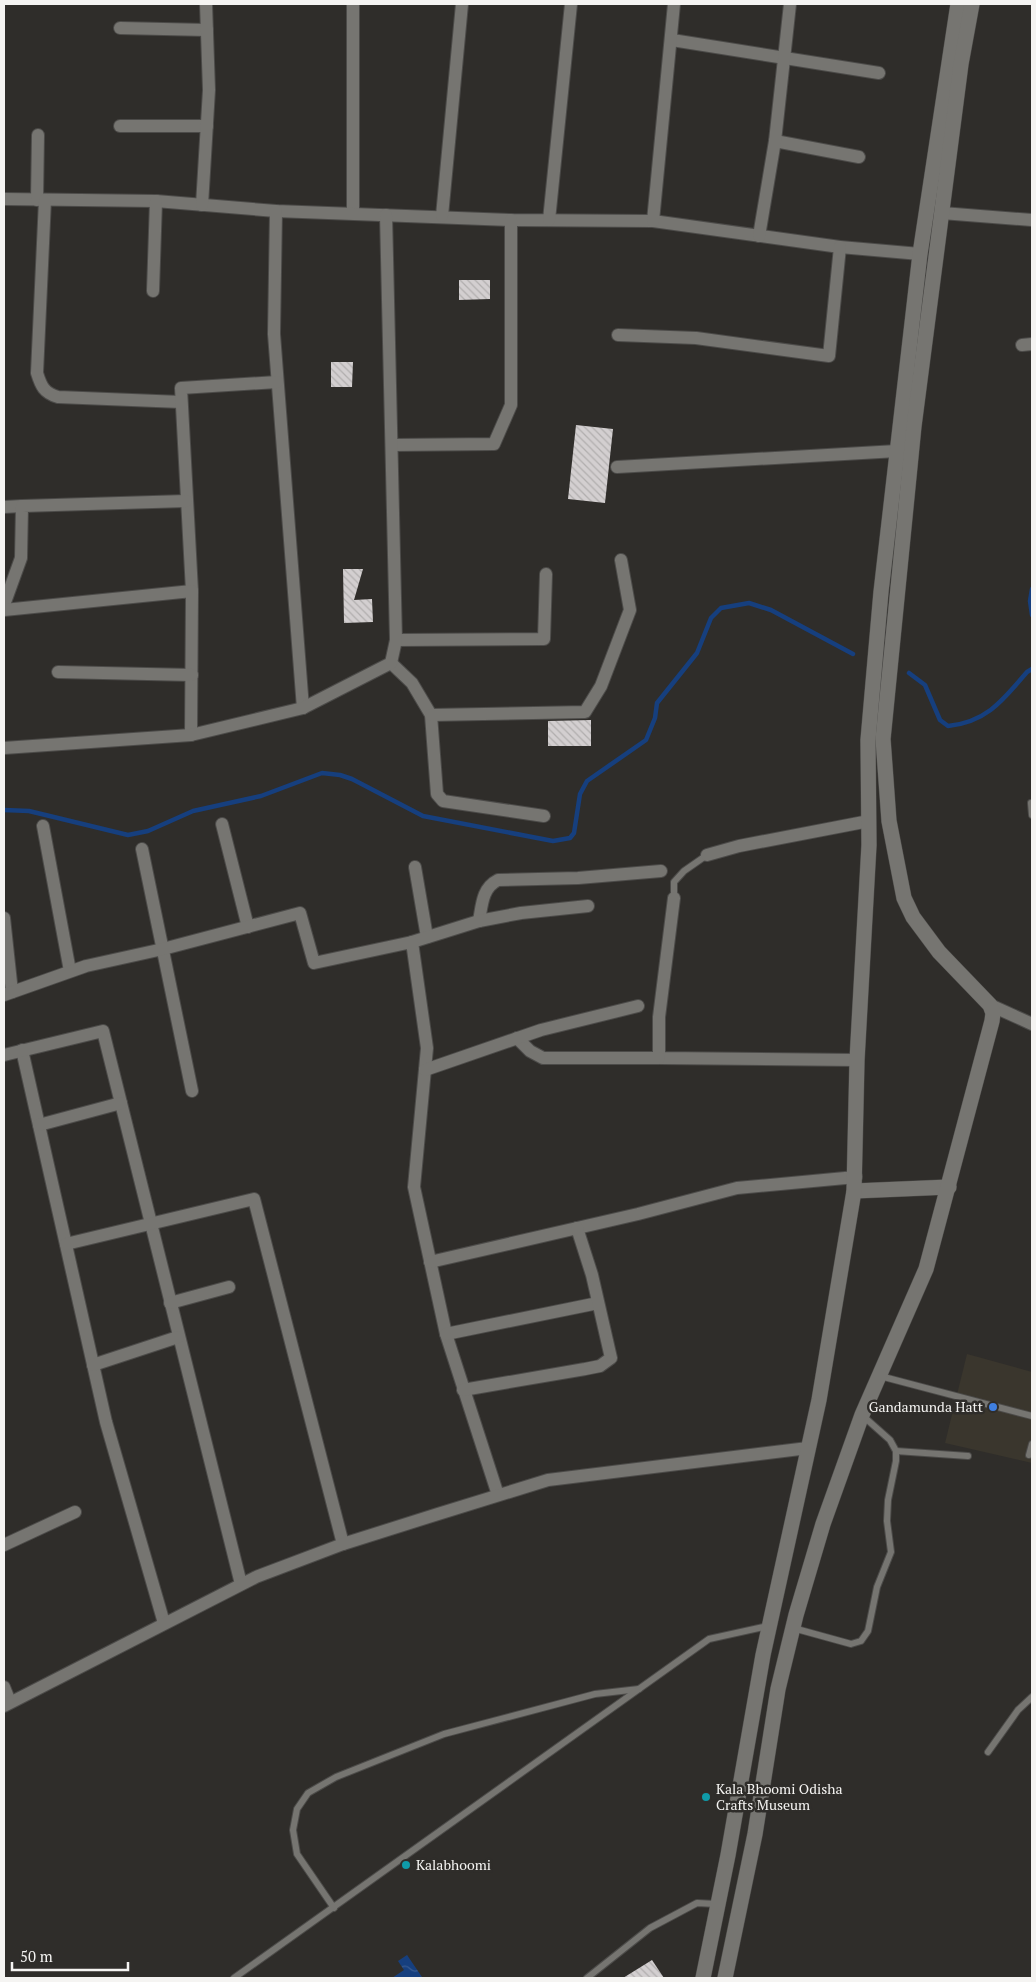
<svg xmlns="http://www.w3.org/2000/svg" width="1036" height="1982" viewBox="0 0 1036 1982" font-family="'PT Serif',serif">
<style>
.built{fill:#3a362d}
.water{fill:url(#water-waves)}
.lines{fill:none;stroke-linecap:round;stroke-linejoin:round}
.stream{stroke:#163f7e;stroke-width:4.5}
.building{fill:url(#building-back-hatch)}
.service-casing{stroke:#4c4b49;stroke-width:8}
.minor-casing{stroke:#4c4b49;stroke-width:14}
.secondary-casing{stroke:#4c4b49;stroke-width:16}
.service{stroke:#767571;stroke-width:6}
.minor{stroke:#767571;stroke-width:12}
.secondary{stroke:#767571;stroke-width:15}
.shop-dot{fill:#3f7fe0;stroke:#2f2d2a;stroke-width:2}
.culture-dot{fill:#0f9aa8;stroke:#2f2d2a;stroke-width:2}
.labels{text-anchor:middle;stroke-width:5;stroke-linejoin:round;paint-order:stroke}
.poi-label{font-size:14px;fill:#f5f4f2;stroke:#2f2d2a;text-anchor:start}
</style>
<defs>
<pattern id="water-waves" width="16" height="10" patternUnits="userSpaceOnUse" patternTransform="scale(1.25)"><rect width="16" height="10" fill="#163f7e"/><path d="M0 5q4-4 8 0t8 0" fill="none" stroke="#385b91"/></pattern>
<pattern id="building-back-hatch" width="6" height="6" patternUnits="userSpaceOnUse" patternTransform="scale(1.25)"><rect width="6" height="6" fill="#d3cfd0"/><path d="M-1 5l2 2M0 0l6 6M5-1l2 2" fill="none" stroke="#b1aeae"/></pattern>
</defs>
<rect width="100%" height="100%" fill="#2f2d2a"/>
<!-- built -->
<path class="built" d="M 967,1354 L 1032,1372 L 1032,1463 L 945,1443 Z"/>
<!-- water -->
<path class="water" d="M 407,1955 L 422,1977 L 392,1978 L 404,1970 L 398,1961 Z"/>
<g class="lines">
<!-- stream -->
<g class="stream">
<path d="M 1032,589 L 1030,601 L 1032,615"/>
<path d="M 909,673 L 925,685 L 940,720 L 948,726 C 987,722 1003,700 1027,672 L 1032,669"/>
<path d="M 4,810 L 29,811 L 128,835 L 148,831 L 193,811 L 261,796 L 322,773 L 340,775 L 352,779 L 423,816 L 553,841 L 570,838 L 574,833 L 580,794 L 587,781 L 646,740 L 655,718 L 657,703 L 697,653 L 711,618 L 721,608 L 749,603 L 771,610 L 853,654"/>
</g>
</g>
<!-- building -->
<g class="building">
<path d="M 459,280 L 490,280 L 490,299 L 459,300 Z"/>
<path d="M 331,362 L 353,362 L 352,387 L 331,387 Z"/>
<path d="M 576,425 L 613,429 L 605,503 L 568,499 Z"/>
<path d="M 343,569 L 363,569 L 354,600 L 372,599 L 373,622 L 344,623 Z"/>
<path d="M 591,720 L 591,746 L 548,746 L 548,721 Z"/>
<path d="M 652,1960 L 664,1978 L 623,1978 Z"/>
</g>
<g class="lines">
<defs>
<g id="service">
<path d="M 1031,803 L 1032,815"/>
<path d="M 674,898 L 674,882 L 684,871 L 707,855"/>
<path d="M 880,1376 L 1032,1416"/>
<path d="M 896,1451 L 968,1456"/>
<path d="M 1029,1455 L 1032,1444"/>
<path d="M 793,1628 L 851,1644 L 861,1641 L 868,1631 L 877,1587 L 891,1552 L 887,1521 L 888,1500 L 896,1461 L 896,1451 L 890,1440 L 863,1416"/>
<path d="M 988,1752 L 1018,1710 L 1032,1697"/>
<path d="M 334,1908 L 297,1854 L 293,1830 L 297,1809 L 308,1793 L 336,1777 L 444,1734 L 595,1694 L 639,1689"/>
<path d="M 234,1978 L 709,1639 L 768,1626"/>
<path d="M 587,1978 L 650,1928 L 697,1903 L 716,1904"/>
</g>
<g id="minor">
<path d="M 353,4 L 353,213"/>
<path d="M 120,28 L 207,30"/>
<path d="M 672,40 L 879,73"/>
<path d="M 120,126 L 207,126"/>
<path d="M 775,141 L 859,157"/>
<path d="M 4,199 L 156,201 L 276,211 L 511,220 L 653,221 L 840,247 L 920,254"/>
<path d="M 37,200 L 38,135"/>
<path d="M 45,200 L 37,373 C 41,386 44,393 58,397 L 181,402"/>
<path d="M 202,205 L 209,90 L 206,4"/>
<path d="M 276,211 L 274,334 L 303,708"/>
<path d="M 942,213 L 1032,220"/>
<path d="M 442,216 L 462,4"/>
<path d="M 549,220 L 571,4"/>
<path d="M 653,221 L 674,4"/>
<path d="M 759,236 L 775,141 L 790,4"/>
<path d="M 153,291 L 156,201"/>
<path d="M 618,335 L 696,338 L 829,356 L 840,247"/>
<path d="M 1022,345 L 1032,344"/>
<path d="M 392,445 L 494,444 L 511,405 L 511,220"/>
<path d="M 617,467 L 897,451"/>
<path d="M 4,507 L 22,506"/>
<path d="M 192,591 L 181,388 L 277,382"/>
<path d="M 4,605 L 21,558 L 22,506 L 186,501"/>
<path d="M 4,610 L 192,591 L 191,735"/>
<path d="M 396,640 L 544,639 L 546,574"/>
<path d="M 391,663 L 412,683 L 431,715 L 437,794 L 443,801 L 544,816"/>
<path d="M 58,672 L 192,675"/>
<path d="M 431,715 L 585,712 L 601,686 L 630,610 L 621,560"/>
<path d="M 4,748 L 191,735 L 303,708 L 391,663 L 396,640 L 386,215"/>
<path d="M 222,824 L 248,927"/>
<path d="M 43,826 L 70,971"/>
<path d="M 142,849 L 192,1091"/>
<path d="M 707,855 L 739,846 L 869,821"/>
<path d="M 415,867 L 427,937"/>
<path d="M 674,898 L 659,1017 L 659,1058 L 857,1060"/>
<path d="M 4,918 L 12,992"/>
<path d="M 479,921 C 482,905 482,888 498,880 L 578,878 L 661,871"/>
<path d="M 412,942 L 479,921 L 521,913 L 588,906"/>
<path d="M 4,995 L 86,966 L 163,949 L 300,913 L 314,963 L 412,942 L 427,1048 L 414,1187 L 446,1334 L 498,1495"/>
<path d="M 990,1005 L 1032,1024"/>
<path d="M 517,1038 L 530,1051 L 543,1058 L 659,1058"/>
<path d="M 22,1050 L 106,1422 L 164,1623"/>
<path d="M 4,1055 L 103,1031 L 241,1584"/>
<path d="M 425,1070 L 541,1030 L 638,1006"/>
<path d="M 39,1125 L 121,1103"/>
<path d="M 66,1244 L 254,1199 L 343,1544"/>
<path d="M 430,1262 L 638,1214 L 737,1188 L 856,1177"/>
<path d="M 170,1303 L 229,1287"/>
<path d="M 446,1334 L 598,1303"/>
<path d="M 93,1365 L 178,1337"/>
<path d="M 463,1390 L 585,1369 L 600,1366 L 611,1358 L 592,1275 L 577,1228"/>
<path d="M 4,1545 L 75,1512"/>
<path d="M 4,1687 L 10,1702"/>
<path d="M 4,1706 L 256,1577 L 343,1544 L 438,1514 L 548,1480 L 808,1448"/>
</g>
<g id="secondary">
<path d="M 854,1191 L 949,1187"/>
<path d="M 703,1978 L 728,1855 L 763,1655 L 819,1400 L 854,1191 L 857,1060 L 869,845 L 868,740 L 881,592 L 920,254 L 958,4"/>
<path d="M 725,1978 L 755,1834 L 778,1689 L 796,1615 L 823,1524 L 862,1415 L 926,1269 L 992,1021 L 993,1013 L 990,1005 L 939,952 L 913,917 L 904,898 L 889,821 L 883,739 L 914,426 L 961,64 L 972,4"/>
</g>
</defs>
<!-- service casing -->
<use href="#service" class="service-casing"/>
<!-- minor casing -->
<use href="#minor" class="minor-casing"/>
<!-- secondary casing -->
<use href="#secondary" class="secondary-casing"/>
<!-- service -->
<use href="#service" class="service"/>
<!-- minor -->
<use href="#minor" class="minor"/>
<!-- secondary -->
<use href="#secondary" class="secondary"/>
</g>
<!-- markers -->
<circle class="shop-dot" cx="993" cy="1407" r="5"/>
<g class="culture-dot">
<circle cx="706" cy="1797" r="5"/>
<circle cx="406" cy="1865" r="5"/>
</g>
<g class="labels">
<!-- poi labels -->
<g class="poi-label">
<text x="983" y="1412" text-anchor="end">Gandamunda Hatt</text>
<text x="716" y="1794">Kala Bhoomi Odisha<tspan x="716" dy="16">Crafts Museum</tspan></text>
<text x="416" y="1870">Kalabhoomi</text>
</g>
</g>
<!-- border -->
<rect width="1036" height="1982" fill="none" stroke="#f5f4f2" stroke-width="10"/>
<!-- scale -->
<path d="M12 1962v8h116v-8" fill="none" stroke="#f5f4f2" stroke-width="2.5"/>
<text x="20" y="1962" font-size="15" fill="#f5f4f2" stroke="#2f2d2a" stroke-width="4" paint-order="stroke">50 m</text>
</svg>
